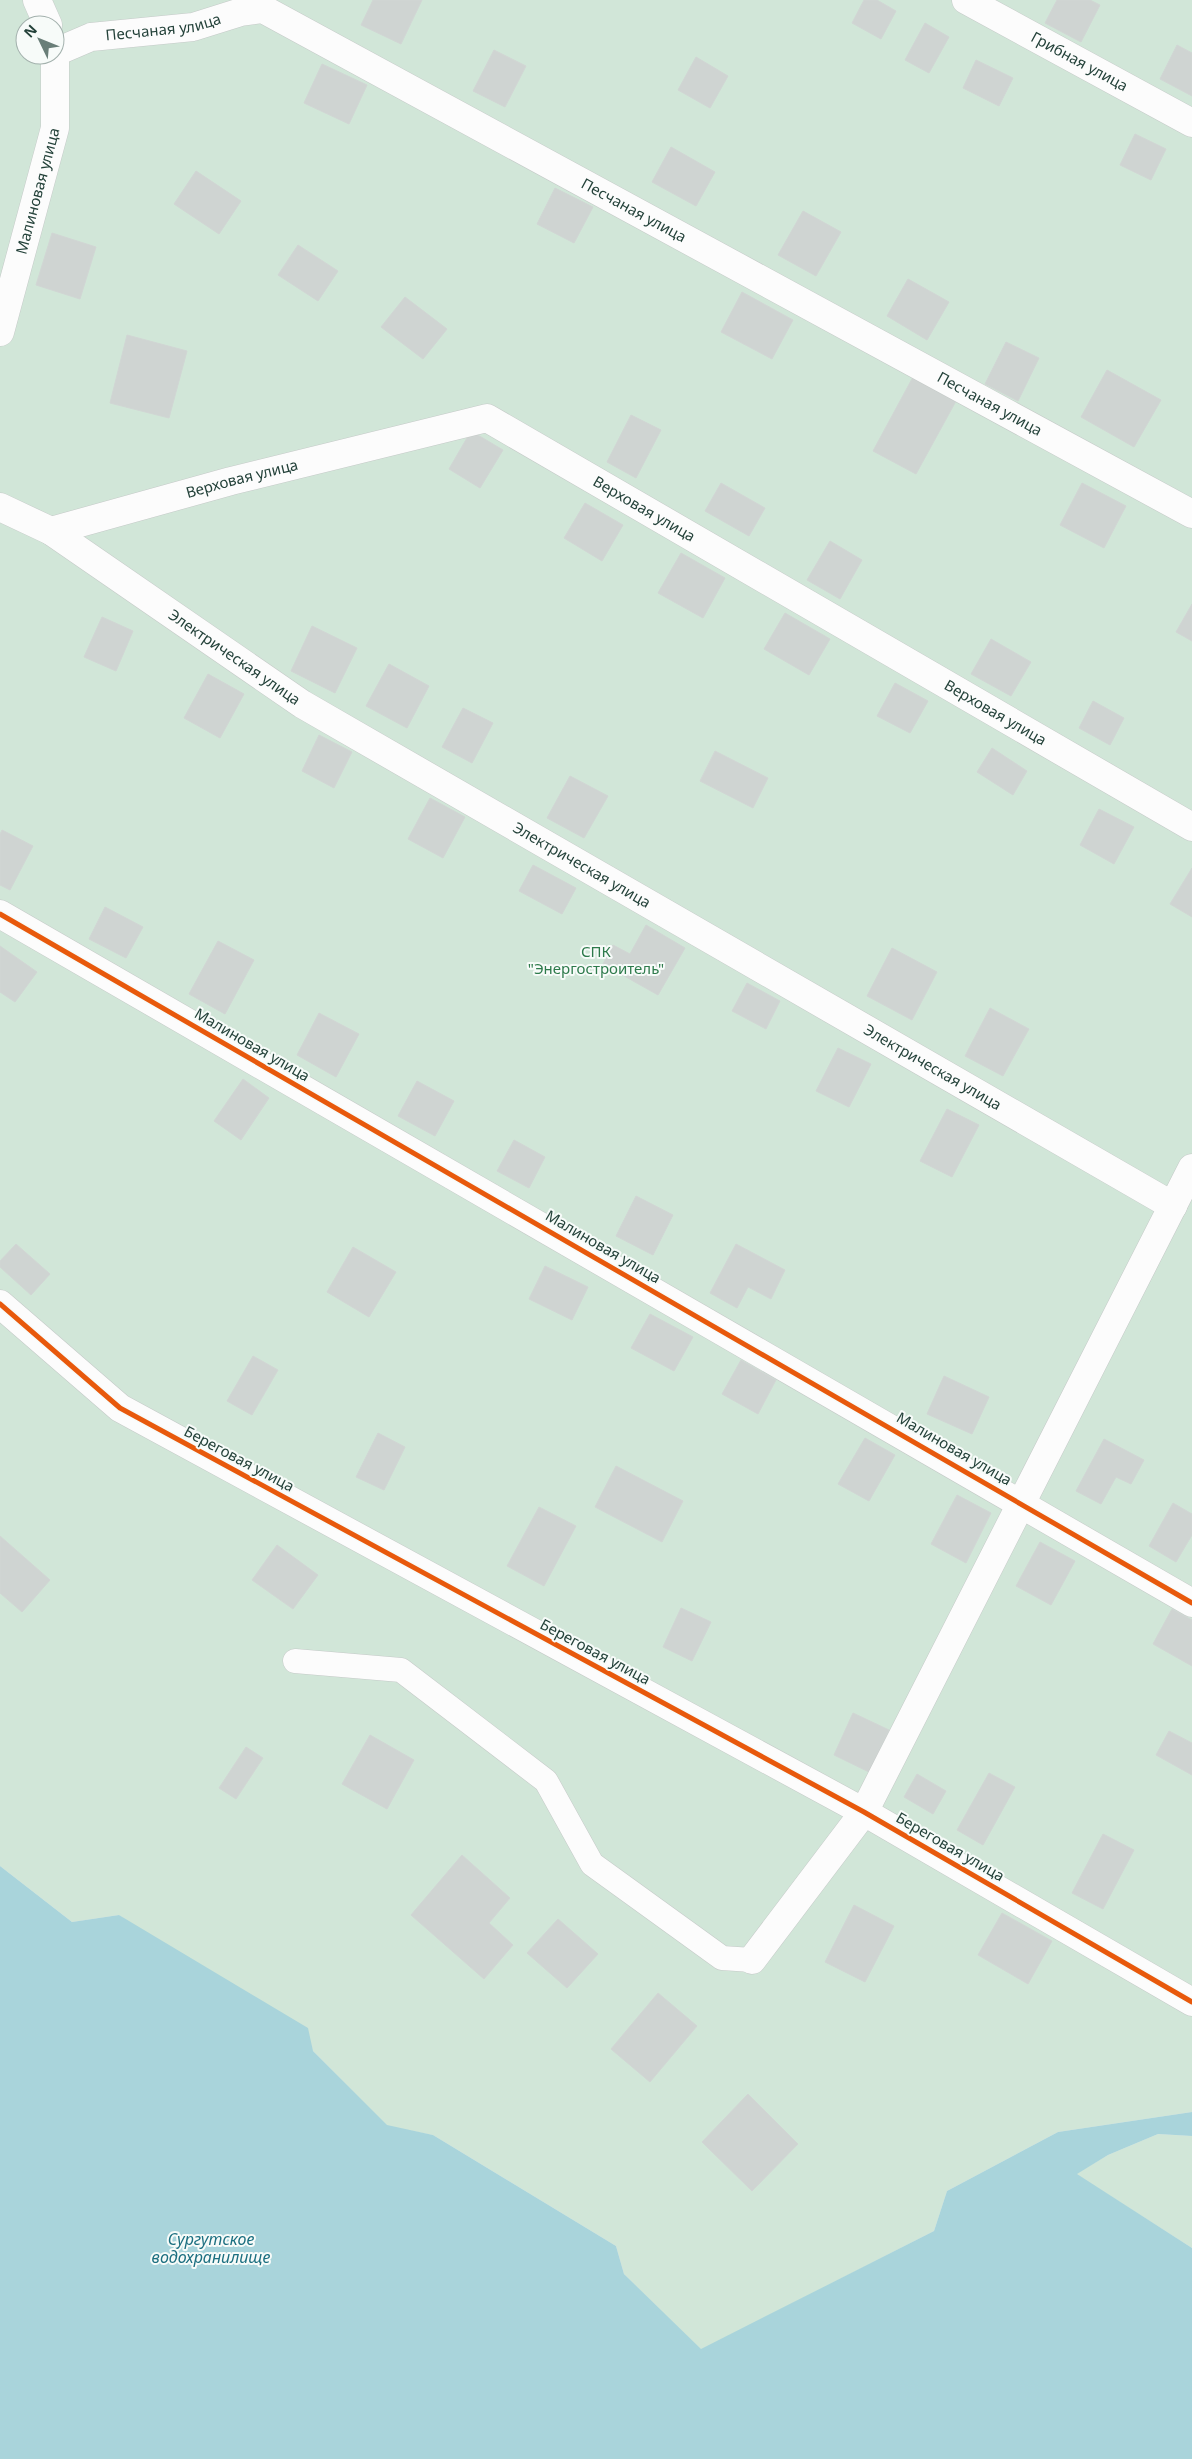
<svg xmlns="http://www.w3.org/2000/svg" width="1192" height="2459" viewBox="0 0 1192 2459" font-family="'Noto Sans',sans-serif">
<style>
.green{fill:#d1e6d8;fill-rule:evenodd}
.water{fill:#a9d4db}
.building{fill:#cfd4d2;stroke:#d1d6d4}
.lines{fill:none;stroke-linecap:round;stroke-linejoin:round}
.lane-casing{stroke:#c5cac8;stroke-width:25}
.street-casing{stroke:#c5cac8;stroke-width:29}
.lane{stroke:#fcfcfc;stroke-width:24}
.street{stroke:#fcfcfc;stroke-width:28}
.cycleway-casing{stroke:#f7fbf9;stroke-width:8}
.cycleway{stroke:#e8590c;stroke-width:5}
.labels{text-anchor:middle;stroke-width:4;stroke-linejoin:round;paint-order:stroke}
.street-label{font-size:15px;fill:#24423a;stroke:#f7fbf9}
.park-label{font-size:15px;fill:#2d7a4b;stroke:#f7fbf9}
.water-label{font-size:16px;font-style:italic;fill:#1c6f80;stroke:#f7fbf9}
</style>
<rect width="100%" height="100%" fill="#e8edeb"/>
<!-- green -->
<g class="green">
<path d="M 0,0 L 1192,0 L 1192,2112 L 1058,2132 L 947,2191 L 934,2231 L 701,2350 L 624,2274 L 616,2246 L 433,2135 L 387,2126 L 313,2051 L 119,1915 L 72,1922 L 0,1866 ZM 25,25 L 55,25 L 55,55 L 25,55 Z"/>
<path d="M 1158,2134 L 1192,2136 L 1192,2248 L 1076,2174 L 1108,2155 Z"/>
</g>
<!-- water -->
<path class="water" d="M 0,1866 L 72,1922 L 119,1915 L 308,2028 L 313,2051 L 387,2125 L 433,2135 L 616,2246 L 624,2274 L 701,2349 L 934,2231 L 947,2191 L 1058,2132 L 1192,2112 L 1192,2136 L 1158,2134 L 1108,2155 L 1077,2174 L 1192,2248 L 1192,2459 L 0,2459 Z"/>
<!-- building -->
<g class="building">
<path d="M 373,0 L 422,0 L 401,44 L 361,25 Z"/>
<path d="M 864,0 L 877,0 L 896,11 L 881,39 L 852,23 Z"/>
<path d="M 1057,0 L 1090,0 L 1100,5 L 1081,42 L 1045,23 Z"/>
<path d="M 925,23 L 949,37 L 929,73 L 905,60 Z"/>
<path d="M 1177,45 L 1192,53 L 1192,96 L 1160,79 Z"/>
<path d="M 494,50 L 526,66 L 505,107 L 473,91 Z"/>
<path d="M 696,57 L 728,76 L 710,108 L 678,90 Z"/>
<path d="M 976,60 L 1013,78 L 999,106 L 963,88 Z"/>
<path d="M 322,64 L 367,85 L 349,124 L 304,103 Z"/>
<path d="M 1135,134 L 1166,149 L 1151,180 L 1120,165 Z"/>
<path d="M 671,147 L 715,172 L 696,206 L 652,182 Z"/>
<path d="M 196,171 L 241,201 L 219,234 L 174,204 Z"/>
<path d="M 555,188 L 593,207 L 574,243 L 537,224 Z"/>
<path d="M 803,211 L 841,232 L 816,276 L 778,255 Z"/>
<path d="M 52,233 L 96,247 L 80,299 L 36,285 Z"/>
<path d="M 298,245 L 338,271 L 318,301 L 278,275 Z"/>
<path d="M 908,279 L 949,302 L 927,340 L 887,316 Z"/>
<path d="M 742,292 L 793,320 L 772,359 L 721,332 Z"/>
<path d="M 405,297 L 447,329 L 423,359 L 381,327 Z"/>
<path d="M 127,335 L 187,351 L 169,418 L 110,403 Z"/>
<path d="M 1006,342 L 1039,358 L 1018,401 L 985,384 Z"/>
<path d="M 1107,370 L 1161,400 L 1134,447 L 1081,417 Z"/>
<path d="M 913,377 L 956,401 L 916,474 L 873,451 Z"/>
<path d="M 631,415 L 661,430 L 636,478 L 607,462 Z"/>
<path d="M 471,431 L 503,450 L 480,488 L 449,469 Z"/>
<path d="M 721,483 L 765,508 L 749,536 L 705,511 Z"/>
<path d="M 1082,483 L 1126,506 L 1104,548 L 1060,525 Z"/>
<path d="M 585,503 L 623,525 L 602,561 L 564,538 Z"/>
<path d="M 830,541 L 862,560 L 840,599 L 807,580 Z"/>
<path d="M 681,553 L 725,578 L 703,618 L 658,593 Z"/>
<path d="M 1192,604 L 1192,641 L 1176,632 Z"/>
<path d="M 785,613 L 830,639 L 809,675 L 764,649 Z"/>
<path d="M 102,617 L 133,631 L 116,671 L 84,657 Z"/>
<path d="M 312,626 L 357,648 L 335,693 L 291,671 Z"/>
<path d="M 991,639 L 1031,662 L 1011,696 L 971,674 Z"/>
<path d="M 389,664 L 429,686 L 407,728 L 366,706 Z"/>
<path d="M 208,674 L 244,694 L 220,738 L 184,718 Z"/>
<path d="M 895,683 L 928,701 L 910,733 L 877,716 Z"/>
<path d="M 1093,701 L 1124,718 L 1110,745 L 1079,728 Z"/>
<path d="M 463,708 L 493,723 L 472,763 L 442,747 Z"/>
<path d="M 319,735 L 352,752 L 334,788 L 302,771 Z"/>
<path d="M 992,748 L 1027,771 L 1013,795 L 977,772 Z"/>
<path d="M 715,751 L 768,778 L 753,808 L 700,781 Z"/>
<path d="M 570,776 L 608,796 L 584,838 L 547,818 Z"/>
<path d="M 430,798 L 465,817 L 443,858 L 408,839 Z"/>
<path d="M 1099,809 L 1134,827 L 1114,864 L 1080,845 Z"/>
<path d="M 2,830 L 33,846 L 10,890 L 0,885 L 0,834 Z"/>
<path d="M 533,865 L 576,888 L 562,914 L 519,891 Z"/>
<path d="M 1192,868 L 1192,917 L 1170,904 Z"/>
<path d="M 105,907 L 143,927 L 126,958 L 89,939 Z"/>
<path d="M 646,925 L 685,948 L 658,995 L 603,964 L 613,945 L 630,954 Z"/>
<path d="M 218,941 L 254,960 L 225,1014 L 189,994 Z"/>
<path d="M 0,946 L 37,972 L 15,1002 L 0,992 Z"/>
<path d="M 892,948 L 937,972 L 912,1020 L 867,996 Z"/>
<path d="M 747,983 L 780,1001 L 766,1029 L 732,1011 Z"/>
<path d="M 990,1008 L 1029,1029 L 1003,1076 L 965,1056 Z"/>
<path d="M 319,1013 L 359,1034 L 336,1077 L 297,1055 Z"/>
<path d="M 838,1048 L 871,1064 L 849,1107 L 816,1091 Z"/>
<path d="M 243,1079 L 269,1098 L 241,1140 L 214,1121 Z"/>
<path d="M 417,1081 L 454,1101 L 435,1136 L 398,1116 Z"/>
<path d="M 947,1109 L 979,1125 L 952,1177 L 920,1161 Z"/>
<path d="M 514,1140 L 545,1157 L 529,1188 L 497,1171 Z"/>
<path d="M 636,1196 L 673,1215 L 653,1255 L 616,1236 Z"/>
<path d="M 16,1244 L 50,1274 L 31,1295 L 0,1267 L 0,1261 Z"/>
<path d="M 736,1244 L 785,1270 L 771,1299 L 748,1287 L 737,1308 L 710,1293 Z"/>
<path d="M 353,1247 L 396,1272 L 369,1317 L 327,1292 Z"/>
<path d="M 545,1266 L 588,1287 L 572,1320 L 529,1299 Z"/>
<path d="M 650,1314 L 693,1337 L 674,1371 L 631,1348 Z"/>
<path d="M 253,1356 L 278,1370 L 252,1415 L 227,1401 Z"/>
<path d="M 741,1360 L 776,1380 L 758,1414 L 722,1394 Z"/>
<path d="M 944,1376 L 989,1397 L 972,1434 L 927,1414 Z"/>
<path d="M 378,1433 L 405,1447 L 384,1490 L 356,1477 Z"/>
<path d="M 865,1438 L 895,1455 L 869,1501 L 838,1484 Z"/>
<path d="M 1104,1439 L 1144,1460 L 1131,1484 L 1116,1477 L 1101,1504 L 1076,1491 Z"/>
<path d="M 616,1466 L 683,1501 L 662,1542 L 595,1507 Z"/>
<path d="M 957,1495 L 991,1513 L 966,1563 L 931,1544 Z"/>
<path d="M 1173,1503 L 1192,1514 L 1192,1535 L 1176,1562 L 1149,1546 Z"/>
<path d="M 539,1507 L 576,1526 L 544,1586 L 507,1566 Z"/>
<path d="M 0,1536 L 50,1580 L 22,1612 L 0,1593 Z"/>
<path d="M 1040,1542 L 1075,1561 L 1051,1605 L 1016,1586 Z"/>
<path d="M 277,1545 L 318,1575 L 293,1609 L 252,1580 Z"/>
<path d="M 681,1608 L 711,1622 L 692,1661 L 663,1647 Z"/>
<path d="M 1172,1609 L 1192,1620 L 1192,1666 L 1153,1644 Z"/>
<path d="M 853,1713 L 889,1730 L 869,1772 L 834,1755 Z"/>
<path d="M 1169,1731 L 1192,1743 L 1192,1775 L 1156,1755 Z"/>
<path d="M 370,1735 L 414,1760 L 387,1809 L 342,1784 Z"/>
<path d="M 246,1747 L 263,1758 L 236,1799 L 219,1788 Z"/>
<path d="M 989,1773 L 1015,1787 L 983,1845 L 957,1830 Z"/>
<path d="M 917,1774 L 946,1791 L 933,1814 L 904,1797 Z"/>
<path d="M 1103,1834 L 1134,1850 L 1103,1909 L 1072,1893 Z"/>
<path d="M 462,1855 L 510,1898 L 489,1923 L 513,1945 L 484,1979 L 411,1915 Z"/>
<path d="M 854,1905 L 894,1926 L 865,1982 L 825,1962 Z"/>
<path d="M 1002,1913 L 1052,1941 L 1028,1984 L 978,1955 Z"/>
<path d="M 558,1919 L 598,1954 L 567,1988 L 527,1953 Z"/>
<path d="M 658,1993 L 697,2026 L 650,2082 L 611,2049 Z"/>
<path d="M 748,2094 L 798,2144 L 752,2191 L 702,2142 Z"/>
</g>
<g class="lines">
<defs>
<path id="lane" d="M 295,1661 L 401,1670 L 546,1781 L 592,1864 L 722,1958 L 752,1960"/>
<g id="street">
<path d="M 37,0 L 48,25"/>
<path id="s1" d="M 966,0 L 1192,123"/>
<path id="s2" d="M 56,52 L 91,37 L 193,27 L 241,12 L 263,9 L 1192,514"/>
<path id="s3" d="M 0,332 L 55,128 L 55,47"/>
<path id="s4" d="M 0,507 L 51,531 L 302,704 L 1173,1206"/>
<path id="s5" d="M 51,531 L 231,481 L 487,418 L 1192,827"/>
<path d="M 0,914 L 1192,1603"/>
<path d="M 0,1304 L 120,1408 L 864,1812 L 1192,2002"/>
<path d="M 752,1960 L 864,1812 L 1192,1168"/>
</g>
</defs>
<!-- lane casing -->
<use href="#lane" class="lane-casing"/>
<!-- street casing -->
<use href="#street" class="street-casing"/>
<!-- lane -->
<use href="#lane" class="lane"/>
<!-- street -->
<use href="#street" class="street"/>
<defs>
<g id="cycleway">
<path d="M 0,914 L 1192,1603"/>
<path d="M 0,1304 L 120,1408 L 864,1812 L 1192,2002"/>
</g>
</defs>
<!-- cycleway casing -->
<use href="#cycleway" class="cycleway-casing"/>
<!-- cycleway -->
<use href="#cycleway" class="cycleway"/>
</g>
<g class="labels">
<!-- street labels -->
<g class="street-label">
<text dy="5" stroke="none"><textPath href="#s2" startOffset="111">Песчаная улица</textPath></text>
<text dy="5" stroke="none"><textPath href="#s1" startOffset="129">Грибная улица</textPath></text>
<text dy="5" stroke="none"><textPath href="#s3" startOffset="146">Малиновая улица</textPath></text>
<text dy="5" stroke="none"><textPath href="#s2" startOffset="635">Песчаная улица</textPath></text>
<text dy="5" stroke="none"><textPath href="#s2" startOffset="1040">Песчаная улица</textPath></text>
<text dy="5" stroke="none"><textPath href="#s5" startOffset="198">Верховая улица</textPath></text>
<text dy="5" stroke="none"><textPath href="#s5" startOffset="632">Верховая улица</textPath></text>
<text dy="5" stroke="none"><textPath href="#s4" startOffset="279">Электрическая улица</textPath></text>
<text dy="5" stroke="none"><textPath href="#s5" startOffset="1038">Верховая улица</textPath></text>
<text dy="5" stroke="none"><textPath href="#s4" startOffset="684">Электрическая улица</textPath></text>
<text transform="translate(252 1045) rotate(30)" y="5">Малиновая улица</text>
<text dy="5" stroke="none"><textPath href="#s4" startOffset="1089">Электрическая улица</textPath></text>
<text transform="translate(603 1247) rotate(30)" y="5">Малиновая улица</text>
<text transform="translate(954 1449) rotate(30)" y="5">Малиновая улица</text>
<text transform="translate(239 1459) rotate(28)" y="5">Береговая улица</text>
<text transform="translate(595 1652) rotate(28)" y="5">Береговая улица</text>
<text transform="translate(950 1847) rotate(30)" y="5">Береговая улица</text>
</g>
<!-- park labels -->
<g class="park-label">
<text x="596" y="957">СПК<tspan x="596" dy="17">"Энергостроитель"</tspan></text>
</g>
<!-- water labels -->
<g class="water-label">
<text x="211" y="2245">Сургутское<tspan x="211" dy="18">водохранилище</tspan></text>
</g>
</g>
<!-- north arrow -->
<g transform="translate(40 40) rotate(313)"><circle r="24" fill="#f7fbf9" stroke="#a3b1ad"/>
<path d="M0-4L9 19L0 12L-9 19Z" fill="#697e78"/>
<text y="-8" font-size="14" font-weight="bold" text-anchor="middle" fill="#24423a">N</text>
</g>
</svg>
